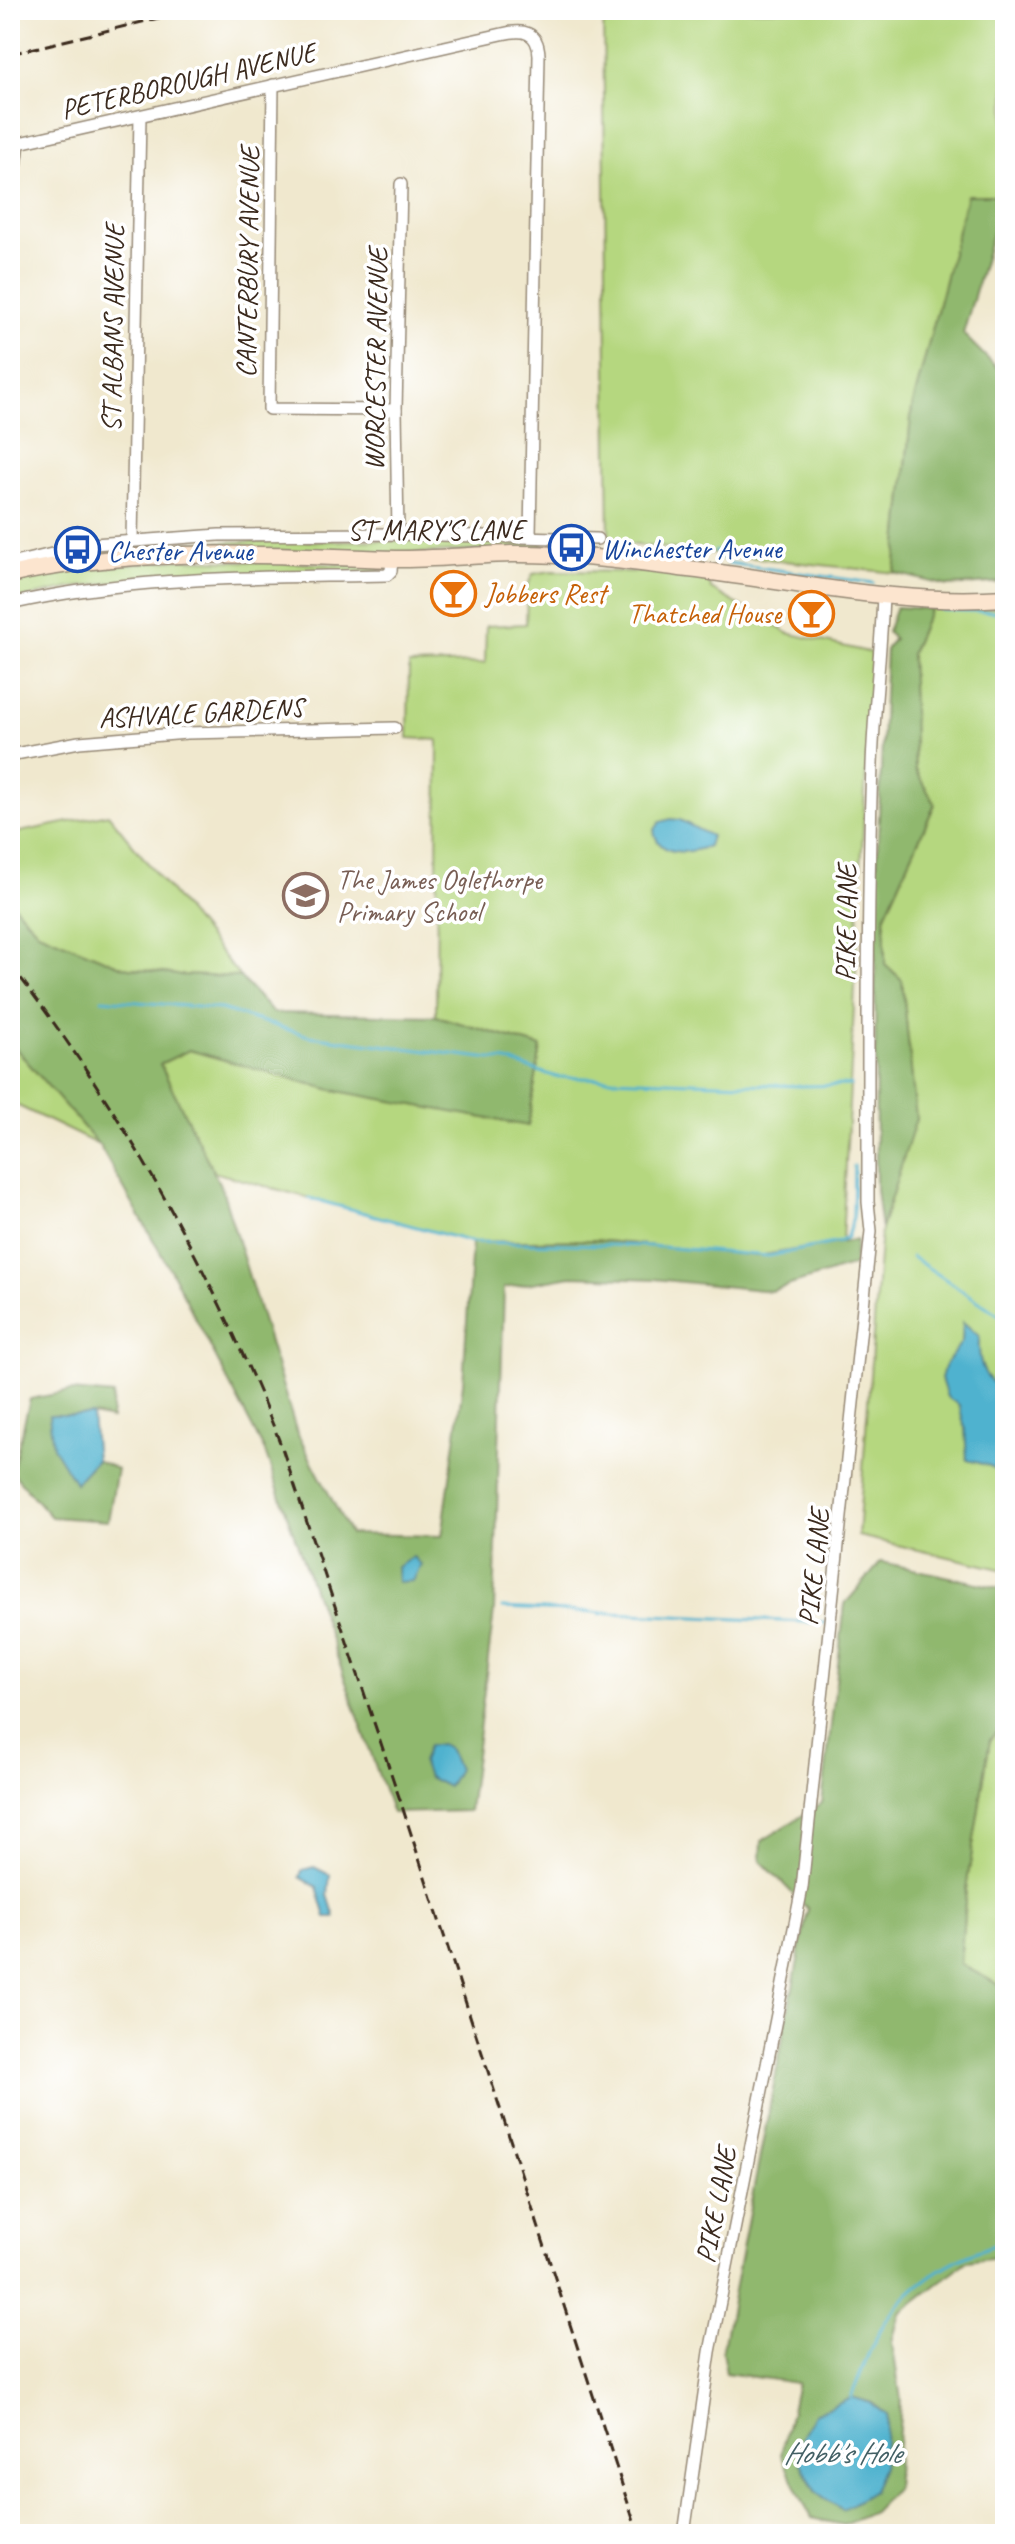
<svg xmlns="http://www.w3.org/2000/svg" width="1015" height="2544" viewBox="0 0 1015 2544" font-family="Caveat,sans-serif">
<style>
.green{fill:#b5d77f;stroke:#78804e;stroke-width:2}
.forest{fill:#90b86e;stroke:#667146;stroke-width:2;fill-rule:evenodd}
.water{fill:#50b2cf;stroke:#466e76;stroke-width:2}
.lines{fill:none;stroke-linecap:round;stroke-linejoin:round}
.stream{stroke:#50b2cf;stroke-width:3}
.minor-casing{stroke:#968976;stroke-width:14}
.secondary-casing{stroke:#968976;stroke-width:19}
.minor{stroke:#fff;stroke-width:11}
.secondary{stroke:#fce5cf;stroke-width:16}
.rail{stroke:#3b2a1e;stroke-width:3;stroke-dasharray:12 6;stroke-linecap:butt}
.labels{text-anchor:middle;stroke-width:7;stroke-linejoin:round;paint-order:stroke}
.street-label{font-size:28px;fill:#3b2a1e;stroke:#fff}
.transit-label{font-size:28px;fill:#164399;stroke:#fff;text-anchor:start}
.food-label{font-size:28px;fill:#c56008;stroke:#fff;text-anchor:start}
.education-label{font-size:28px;fill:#785e54;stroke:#fff;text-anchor:start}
.water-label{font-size:30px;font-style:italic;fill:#436065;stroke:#fff}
</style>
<rect width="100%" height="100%" fill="#fff"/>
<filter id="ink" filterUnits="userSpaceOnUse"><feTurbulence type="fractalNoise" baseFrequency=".0125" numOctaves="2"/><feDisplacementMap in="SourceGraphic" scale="16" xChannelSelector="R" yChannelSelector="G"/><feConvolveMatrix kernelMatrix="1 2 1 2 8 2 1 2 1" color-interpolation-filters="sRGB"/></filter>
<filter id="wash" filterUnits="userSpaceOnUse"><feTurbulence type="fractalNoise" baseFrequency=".006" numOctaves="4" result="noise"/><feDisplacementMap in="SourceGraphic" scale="32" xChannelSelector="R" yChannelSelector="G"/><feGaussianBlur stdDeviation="1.8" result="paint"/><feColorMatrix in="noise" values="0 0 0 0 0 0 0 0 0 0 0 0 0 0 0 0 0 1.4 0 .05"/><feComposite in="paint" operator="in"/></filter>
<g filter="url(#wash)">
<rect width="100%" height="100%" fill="#f0e8ce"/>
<!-- green -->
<g class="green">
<path d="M 603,10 L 1005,10 L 1005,195 L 967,196 L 912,408 L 895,573 L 609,542 Z"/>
<path d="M 425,540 L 540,542 L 543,544 L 542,548 L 395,554 L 191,549 L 94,552 L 94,549 L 187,542 Z"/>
<path d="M 179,559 L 381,566 L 379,572 L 167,576 L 71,588 L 10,601 L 10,580 L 32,575 Z"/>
<path d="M 551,571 L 662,572 L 708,577 L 711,589 L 788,633 L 872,653 L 842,1242 L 758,1256 L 594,1240 L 472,1242 L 213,1172 L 160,1064 L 189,1050 L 332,1090 L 528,1125 L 541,1047 L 436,1016 L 438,740 L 408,738 L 409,665 L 485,663 L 486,626 L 526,624 L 527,596 L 525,591 L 533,574 Z"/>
<path d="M 1005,607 L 1005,1570 L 858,1536 L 881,1229 L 916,1119 L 902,980 L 885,964 L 885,915 L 935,804 L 915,770 L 911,653 L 930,609 Z"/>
<path d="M 108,814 L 240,977 L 177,975 L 123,967 L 38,932 L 10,901 L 10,834 Z"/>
<path d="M 10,1042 L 99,1145 L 10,1102 Z"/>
<path d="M 1000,1726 L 1005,1727 L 1005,1988 L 960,1965 L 966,1889 L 990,1740 Z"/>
</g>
<!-- forest -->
<g class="forest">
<path d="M 967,195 L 1005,195 L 1005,226 L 994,227 L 963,334 L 998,369 L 1005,372 L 1005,582 L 948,586 L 895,573 L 912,408 Z"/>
<path d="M 896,607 L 930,609 L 911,653 L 915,770 L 935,804 L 885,915 L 885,964 L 902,980 L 916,1119 L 881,1229 L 876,1190 L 875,913 L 886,648 L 894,639 L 887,632 Z"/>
<path d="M 10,901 L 38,932 L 123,967 L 177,975 L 240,977 L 273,1013 L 436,1016 L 541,1047 L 528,1126 L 332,1090 L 189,1050 L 160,1064 L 222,1189 L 297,1433 L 350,1534 L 442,1536 L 463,1383 L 472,1242 L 594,1240 L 758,1256 L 856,1240 L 854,1265 L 771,1291 L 654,1279 L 571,1276 L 504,1288 L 494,1611 L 469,1811 L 392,1813 L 265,1452 L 172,1273 L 99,1145 L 10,1042 Z"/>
<path d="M 71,1391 L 113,1395 L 111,1419 L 92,1415 L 49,1416 L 75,1483 L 96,1460 L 117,1469 L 108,1521 L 51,1517 L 12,1472 L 30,1399 Z"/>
<path d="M 881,1562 L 1005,1589 L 1005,1727 L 1000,1727 L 990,1740 L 966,1889 L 960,1964 L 1005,1988 L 1005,2256 L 967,2261 L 900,2313 L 892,2342 L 901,2399 L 895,2489 L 873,2512 L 844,2525 L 811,2518 L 781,2455 L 797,2383 L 726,2373 L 722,2352 L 808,1909 L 761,1861 L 762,1841 L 822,1803 L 845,1604 ZM 851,2397 L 872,2403 L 887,2415 L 842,2510 L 815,2491 L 799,2459 Z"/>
</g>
<!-- water -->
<g class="water">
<path d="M 671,819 L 680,820 L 711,836 L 708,846 C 688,854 659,857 654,831 L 660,822 Z"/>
<path d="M 963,1322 L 979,1336 C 978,1360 981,1379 1005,1391 L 1005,1478 L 990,1466 L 967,1460 L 965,1428 L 959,1405 L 947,1397 L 941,1379 L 944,1367 L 962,1341 Z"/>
<path d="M 49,1415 L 92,1415 L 96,1460 L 75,1483 L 53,1447 Z"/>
<path d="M 413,1557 L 421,1565 L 413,1581 L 398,1582 L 397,1567 Z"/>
<path d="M 441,1744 L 448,1748 L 458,1769 L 448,1787 L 428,1777 L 422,1762 L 428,1746 Z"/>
<path d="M 314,1867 L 330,1875 L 328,1895 L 335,1917 L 326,1917 L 317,1887 L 300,1877 L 302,1870 Z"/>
<path d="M 851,2397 L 871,2403 L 887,2415 L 883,2467 L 873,2491 L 842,2510 L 815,2491 L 799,2459 L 803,2435 L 814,2414 Z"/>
</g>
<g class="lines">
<!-- stream -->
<g class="stream">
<path d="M 715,551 L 728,563 L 873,583"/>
<path d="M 941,610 L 1005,612"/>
<path d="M 102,999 L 221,1009 L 309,1036 L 507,1061 L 557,1077 L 801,1086 L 851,1085"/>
<path d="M 309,1198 L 472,1242 L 649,1246 L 769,1256 L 839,1242 L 847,1237 L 853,1217 L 854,1166"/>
<path d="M 912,1257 L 1005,1319"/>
<path d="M 502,1608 L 826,1623"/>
<path d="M 851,2397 C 860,2376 867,2354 878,2334 C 903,2287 954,2255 1005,2242"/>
</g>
</g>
</g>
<g filter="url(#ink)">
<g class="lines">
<defs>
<g id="minor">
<path d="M 273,85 L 269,409 L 396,410"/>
<path d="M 10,215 L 19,143 L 502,34 C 523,29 538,31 539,55 L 530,535"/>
<path d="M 398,534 L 396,410 L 401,184"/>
<path d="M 132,540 L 140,116"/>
<path d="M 10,564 L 94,544 L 219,535 L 398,534 L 597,539"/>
<path d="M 10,604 C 137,575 257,578 387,575 L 391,571 L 392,558"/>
<path d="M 10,755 L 79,742 L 187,733 L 395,728"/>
<path d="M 684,2534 L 710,2352 L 802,1888 L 871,1231 L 868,1202 C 868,1056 867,910 872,765 C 874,708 881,652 883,595"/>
</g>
<path id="secondary" d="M 10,575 C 137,546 266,555 396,559 C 435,559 472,555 511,554 C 567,553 624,561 680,568 C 788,580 896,606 1005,598"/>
</defs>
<!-- minor casing -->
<use href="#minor" class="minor-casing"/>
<!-- secondary casing -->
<use href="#secondary" class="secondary-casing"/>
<!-- minor -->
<use href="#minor" class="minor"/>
<!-- secondary -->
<use href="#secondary" class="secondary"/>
<!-- rail -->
<g class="rail">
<path d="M 10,54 L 192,10"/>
<path d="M 10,964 C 124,1111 213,1273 281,1445 L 401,1803 L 638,2534"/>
</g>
</g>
</g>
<!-- icons -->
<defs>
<symbol id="bus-ring" viewBox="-11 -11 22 22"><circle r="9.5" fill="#fff" stroke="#1a4fb4" stroke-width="1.5"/><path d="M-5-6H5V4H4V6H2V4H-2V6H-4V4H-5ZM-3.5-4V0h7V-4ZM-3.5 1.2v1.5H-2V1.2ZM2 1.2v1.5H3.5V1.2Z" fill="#1a4fb4"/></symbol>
<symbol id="bar-ring" viewBox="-11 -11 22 22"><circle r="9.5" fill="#fff" stroke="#e8710a" stroke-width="1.5"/><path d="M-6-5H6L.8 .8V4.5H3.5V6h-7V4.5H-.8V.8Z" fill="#e8710a"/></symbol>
<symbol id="school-ring" viewBox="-11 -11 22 22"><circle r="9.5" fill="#fff" stroke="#8d6e63" stroke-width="1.5"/><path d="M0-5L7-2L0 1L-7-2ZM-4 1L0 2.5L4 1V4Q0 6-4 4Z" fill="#8d6e63"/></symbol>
</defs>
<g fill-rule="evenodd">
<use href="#bus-ring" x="546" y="522" width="51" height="51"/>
<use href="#bus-ring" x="52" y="524" width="51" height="51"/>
<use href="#bar-ring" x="428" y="568" width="51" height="51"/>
<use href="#bar-ring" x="786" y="588" width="51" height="51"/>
<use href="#school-ring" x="280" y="870" width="51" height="51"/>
</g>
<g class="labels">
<!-- street labels -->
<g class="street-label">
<text transform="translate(188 80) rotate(-13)" y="10">PETERBOROUGH AVENUE</text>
<text transform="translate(247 262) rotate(-89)" y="10">CANTERBURY AVENUE</text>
<text transform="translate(112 328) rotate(-89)" y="10">ST ALBANS AVENUE</text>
<text transform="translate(375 359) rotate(-89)" y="10">WORCESTER AVENUE</text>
<text x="436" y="539">ST MARY'S LANE</text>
<text transform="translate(201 712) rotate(-3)" y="10">ASHVALE GARDENS</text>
<text transform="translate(845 923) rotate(-89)" y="10">PIKE LANE</text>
<text transform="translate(813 1567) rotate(-84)" y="10">PIKE LANE</text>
<text transform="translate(715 2205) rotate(-79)" y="10">PIKE LANE</text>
</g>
<!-- transit labels -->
<g class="transit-label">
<text x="602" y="558">Winchester Avenue</text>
<text x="108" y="560">Chester Avenue</text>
</g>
<!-- food labels -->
<g class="food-label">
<text x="485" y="603">Jobbers Rest</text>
<text x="781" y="623" text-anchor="end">Thatched House</text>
</g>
<!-- education labels -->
<g class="education-label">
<text x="337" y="889">The James Oglethorpe<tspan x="337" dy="32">Primary School</tspan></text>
</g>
<!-- water labels -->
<g class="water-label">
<text x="842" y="2463">Hobb's Hole</text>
</g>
</g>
<!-- margin -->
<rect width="1015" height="2544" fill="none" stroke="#fff" stroke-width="40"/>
</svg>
